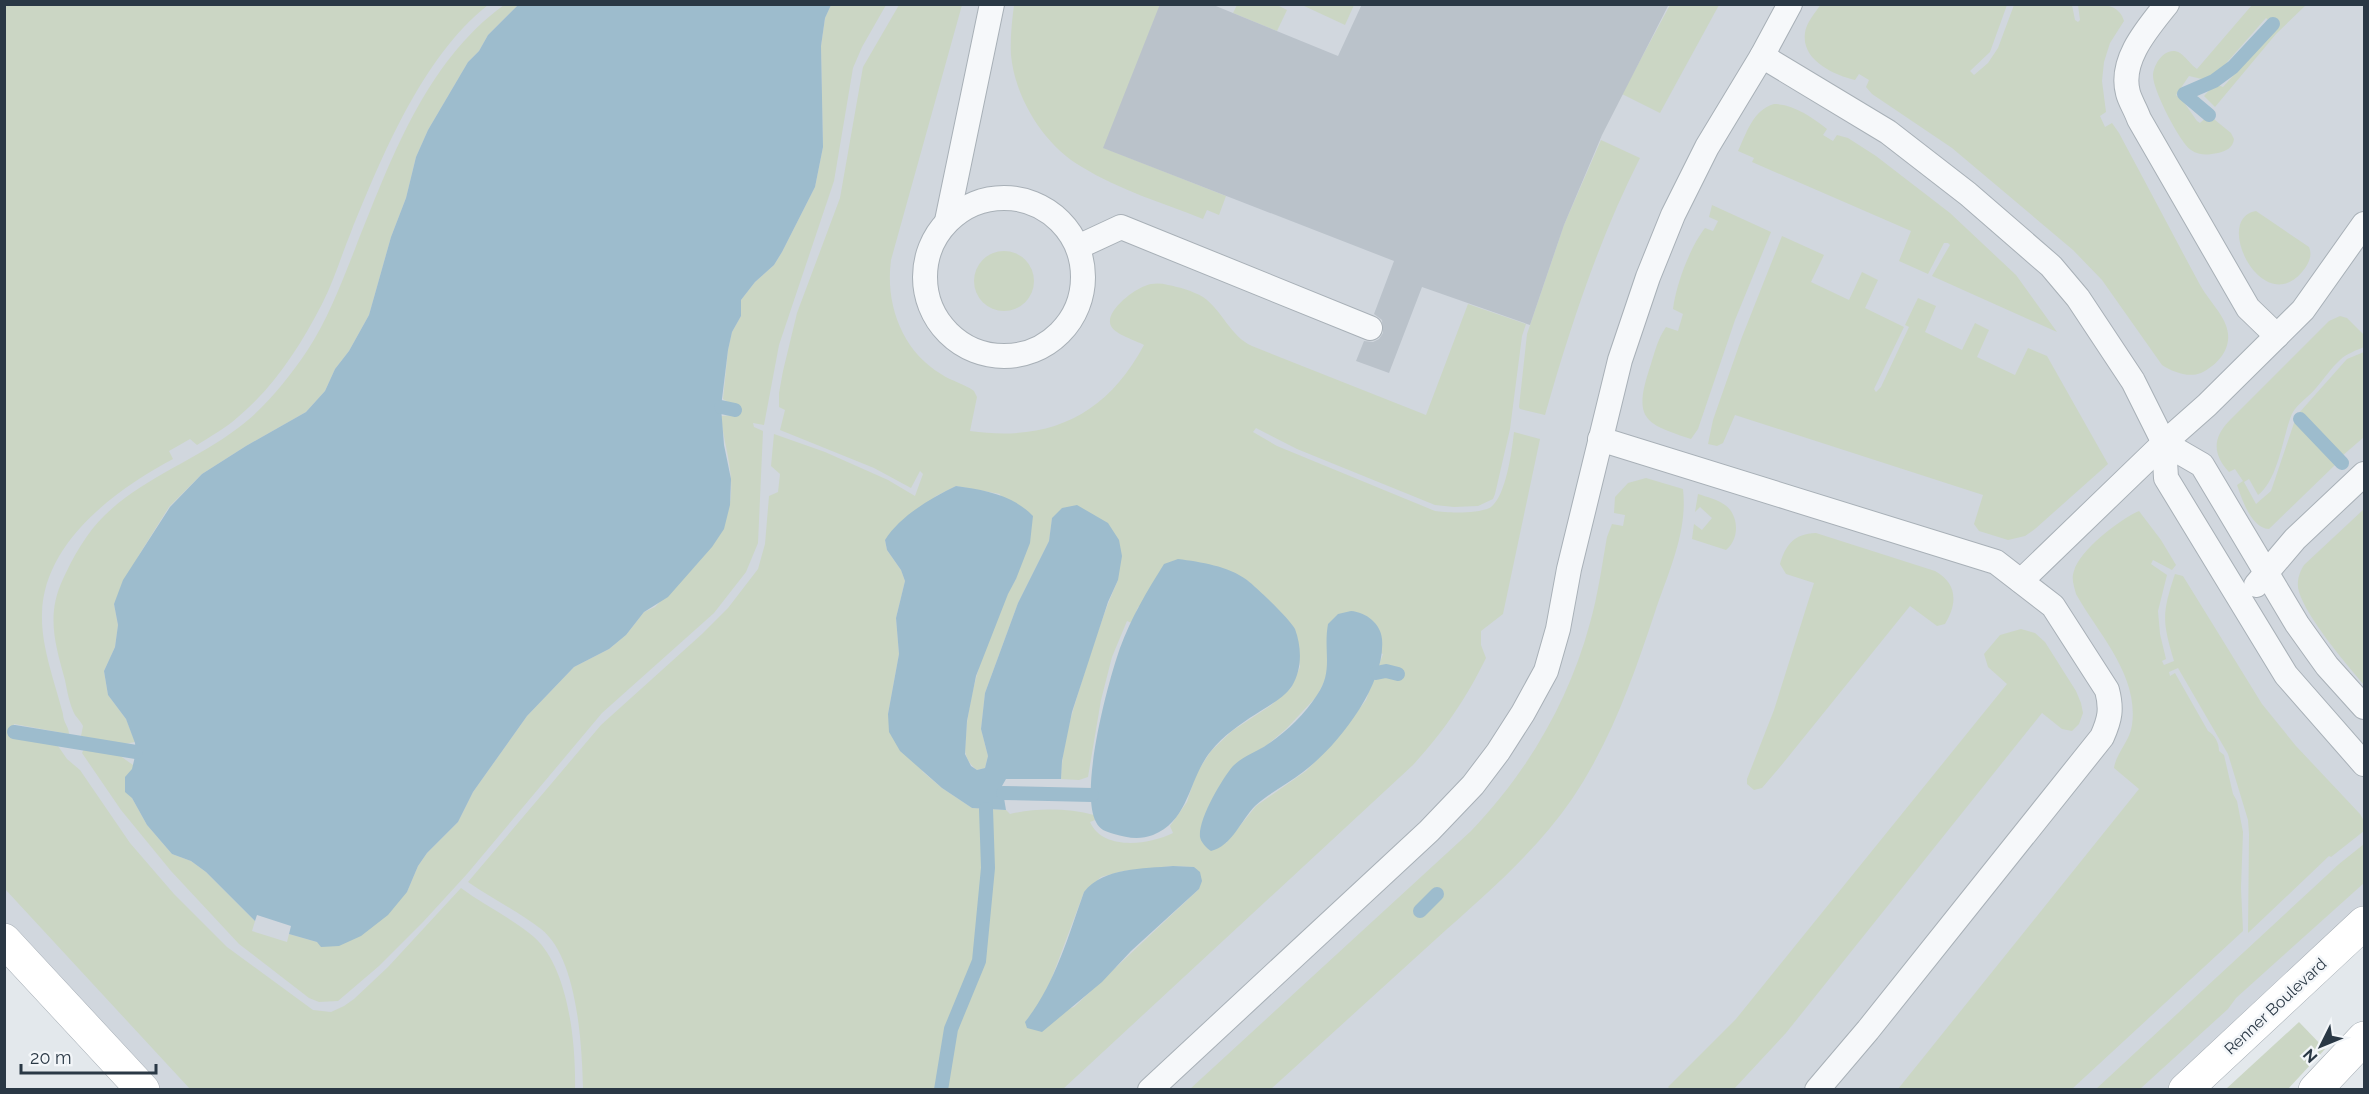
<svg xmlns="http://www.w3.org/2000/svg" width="2369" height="1094" viewBox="0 0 2369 1094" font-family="Raleway,sans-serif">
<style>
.built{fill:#d1d7de}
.green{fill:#cbd6c4;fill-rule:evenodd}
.water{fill:#9dbccd}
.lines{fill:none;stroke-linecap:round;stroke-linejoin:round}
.stream{stroke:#9dbccd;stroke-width:14}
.building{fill:#bac2ca}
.service-casing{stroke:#a8b0b7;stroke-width:26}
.secondary-casing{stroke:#a8b0b7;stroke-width:34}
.service{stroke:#f6f8fa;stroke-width:24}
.secondary{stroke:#fff;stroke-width:33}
.labels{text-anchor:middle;stroke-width:5;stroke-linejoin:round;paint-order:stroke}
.street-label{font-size:16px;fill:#2a3845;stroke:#f3f6f9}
</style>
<rect width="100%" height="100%" fill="#e3e8ec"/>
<!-- built -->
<path class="built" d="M 5,5 L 2364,5 L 2364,923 L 2185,1089 L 143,1089 L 5,940 Z"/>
<!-- green -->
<g class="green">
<path d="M 5,4 L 488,5 C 422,57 382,156 351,232 C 341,256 334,281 322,304 C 301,345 274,387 238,417 C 226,428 211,436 197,445 L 190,439 L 169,451 L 173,459 C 116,489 43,543 42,614 C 41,647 55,682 63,714 C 63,722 69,727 69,734 L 14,724 L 12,735 L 58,746 L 67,759 L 80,770 L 130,843 L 174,894 L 227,947 L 313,1010 L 331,1012 L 344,1006 L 354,999 L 388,967 L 461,888 C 485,906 512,918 534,937 C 569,968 576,1045 575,1089 L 190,1089 L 5,889 Z"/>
<path d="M 1821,4 L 2007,5 L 1990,52 L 1970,71 L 1974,75 L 1988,63 L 1998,48 L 2014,5 L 2072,5 L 2075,20 L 2078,22 L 2080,20 L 2078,5 C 2094,4 2119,1 2124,21 L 2110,43 L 2104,62 L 2102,81 L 2106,112 L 2100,116 L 2105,127 L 2112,123 L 2119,133 C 2146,183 2172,233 2199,283 C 2207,299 2227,317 2228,334 C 2230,351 2216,366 2201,373 C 2188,378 2173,372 2162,365 L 2102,280 L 2073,250 L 1952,148 L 1872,94 L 1866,87 L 1869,80 L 1859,74 L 1855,80 C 1834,75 1801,60 1805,33 C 1806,23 1815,13 1821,4 Z"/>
<path d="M 504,5 L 518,5 L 488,35 L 479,51 L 468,62 L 428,130 L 416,157 L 406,198 L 391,237 L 369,315 L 349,351 L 335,369 L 325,391 L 306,412 L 246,446 L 202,474 L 169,507 L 139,555 L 114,604 L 118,625 L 115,647 L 104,671 L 108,695 L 126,719 L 135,742 L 124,744 L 81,736 L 83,726 C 81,722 78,719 75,715 C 70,706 67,691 65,680 C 55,644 46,615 63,579 C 73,557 87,532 105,515 C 143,478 196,460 238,428 C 265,408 288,379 307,351 C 328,319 341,284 355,249 C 390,162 425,62 504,5 Z"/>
<path d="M 831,5 L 886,5 L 862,47 L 853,68 L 834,181 L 779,345 L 764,425 L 753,423 L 754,427 L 763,431 L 758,543 L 746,572 L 714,613 L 602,713 L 467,874 L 423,922 L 379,966 L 338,1001 L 319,1002 L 309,998 L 239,944 L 171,871 L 121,810 L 82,753 L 84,749 L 119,755 L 133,765 L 132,798 L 147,825 L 172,854 L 191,861 L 206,872 L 255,921 L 252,931 L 287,942 L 289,934 L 317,942 L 407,892 L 418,866 L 427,853 L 458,822 L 473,792 L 527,716 L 574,667 L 609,649 L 626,635 L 644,612 L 655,607 C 690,570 735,537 731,480 C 730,459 723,438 721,416 L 735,415 L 737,412 L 736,407 L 723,399 L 728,350 L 732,332 L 741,316 L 741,300 L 755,282 L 774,265 L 782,252 L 815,187 L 823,147 L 821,46 L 825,18 Z"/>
<path d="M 899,5 L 962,5 L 891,260 C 885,304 902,351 941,374 C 951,381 965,384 974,391 L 977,397 L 970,431 C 1049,442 1106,416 1144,345 C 1135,340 1116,335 1111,326 C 1104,312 1133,290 1145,286 C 1152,283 1160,283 1168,285 C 1179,287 1193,291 1203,297 C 1222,310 1230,336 1252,346 L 1426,415 L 1468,304 L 1526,324 L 1522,336 L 1510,429 L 1495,494 L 1493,499 L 1478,506 L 1454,507 L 1435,505 L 1297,449 L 1256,428 L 1253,432 L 1277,446 L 1294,453 L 1435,511 C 1447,513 1480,514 1491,507 C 1506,496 1512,450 1514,432 L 1540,439 L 1503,614 L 1481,631 L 1481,645 L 1486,658 C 1466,699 1444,731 1413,765 L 1063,1089 L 583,1089 C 582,1047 578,958 541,929 C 519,912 491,898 468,882 L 601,725 L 702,634 L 728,608 L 758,569 L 765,544 L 769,496 L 778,492 L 780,474 L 771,466 L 774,434 L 825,452 L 888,480 L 915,496 L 923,474 L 920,471 L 911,488 L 874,468 L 780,430 L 785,410 L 779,407 L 779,393 L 783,371 L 797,313 L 840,198 L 863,67 ZM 956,486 L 1000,494 L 1016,579 C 992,619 968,690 966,737 C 966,743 964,750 966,755 C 968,762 972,766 977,770 L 985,768 L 988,756 L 981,729 L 985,693 L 1018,603 L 1049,541 L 1052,518 L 1118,580 C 1105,609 1095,640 1085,671 C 1074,707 1062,741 1061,779 L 1079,780 L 1088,777 L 1101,700 L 1112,657 L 1127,621 L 1132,623 L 1138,607 L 1247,580 L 1294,628 L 1300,667 L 1291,688 L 1270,706 L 1232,731 L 1211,751 L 1196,774 L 1187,802 L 1170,826 L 1173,833 C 1149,845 1103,851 1090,822 L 1095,820 L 1094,815 C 1068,808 1035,808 1010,814 L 1006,810 L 972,808 L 942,788 L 923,772 L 888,714 L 899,654 L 896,618 L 905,581 L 901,570 L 887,550 L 885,540 L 936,496 ZM 1327,631 L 1383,654 L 1366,700 L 1335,741 L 1306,771 L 1256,806 L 1226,843 L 1215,796 L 1235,765 L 1267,745 L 1286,729 L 1317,696 L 1327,676 ZM 1173,866 L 1194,867 L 1199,889 L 1074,1007 L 1025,1022 L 1038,1006 L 1051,980 L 1084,892 L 1101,877 L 1123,871 Z"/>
<path d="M 1014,5 L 1160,5 L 1104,148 L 1226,196 L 1219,215 L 1207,210 L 1203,219 C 1163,203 1119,190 1082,167 C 1044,145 1015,98 1011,55 C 1010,38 1012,21 1014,5 Z"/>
<path d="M 1237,5 L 1277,5 L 1287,10 L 1277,31 L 1233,13 Z"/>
<path d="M 1302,5 L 1302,4 L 1354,5 L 1345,25 Z"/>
<path d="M 1670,5 L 1719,5 L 1660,113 L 1622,94 Z"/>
<path d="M 2252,5 L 2306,5 L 2276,34 L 2215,107 L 2204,96 L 2215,84 L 2223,87 L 2274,30 L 2273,24 L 2266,18 L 2214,77 L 2202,79 L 2189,76 L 2176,95 L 2183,101 L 2197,121 L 2200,123 L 2209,115 L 2231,133 L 2234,139 C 2233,148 2226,151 2218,153 C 2208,155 2200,156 2191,150 C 2180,143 2153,90 2153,76 C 2153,64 2166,45 2180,53 C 2186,57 2191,65 2197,69 Z"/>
<path d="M 1774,104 C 1793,104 1812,117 1827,129 L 1823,135 L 1833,141 L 1837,135 L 1848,138 L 1876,156 L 1950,213 L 2016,275 L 2057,332 L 1932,276 L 1950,245 L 1948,243 L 1944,243 L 1928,274 L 1899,261 L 1911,231 L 1752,162 L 1754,158 L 1738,151 C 1747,132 1753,110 1774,104 Z"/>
<path d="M 1601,140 L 1640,158 C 1599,239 1570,327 1545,415 L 1520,409 L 1519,407 L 1527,334 L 1564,225 Z"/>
<path d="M 1712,205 L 1771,232 L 1735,320 L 1698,429 L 1691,439 C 1646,424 1633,420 1649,370 C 1654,355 1657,340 1666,327 L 1678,331 L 1683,314 L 1673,309 C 1676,285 1690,247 1705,228 L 1713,231 L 1718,221 L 1709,217 Z"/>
<path d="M 2256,211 L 2309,247 C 2313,256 2308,265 2302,272 C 2262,319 2212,218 2256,211 Z"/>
<path d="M 1782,236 L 1824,255 L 1811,282 L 1849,300 L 1862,272 L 1878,280 L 1865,308 L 1904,327 L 1874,389 L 1876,392 L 1881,387 L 1909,327 L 1905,325 L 1918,298 L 1936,306 L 1925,332 L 1962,350 L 1975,323 L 1989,330 L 1977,357 L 2015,375 L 2028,348 L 2047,356 L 2108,464 L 2035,529 L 2025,536 L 2008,540 L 1979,531 L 1974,524 L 1983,495 L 1735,415 L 1723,443 L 1717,446 L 1708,444 L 1713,420 L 1742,337 Z"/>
<circle cx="1004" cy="281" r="30"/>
<path d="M 2340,316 L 2347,318 L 2364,335 L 2364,347 C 2357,350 2346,354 2340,360 C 2331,368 2324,379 2316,388 C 2307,399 2294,405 2290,419 C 2282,442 2277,481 2258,495 L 2249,479 L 2244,482 L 2256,504 L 2271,491 L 2295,420 L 2335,465 L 2269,529 C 2251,528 2242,499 2237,485 L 2243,481 L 2235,469 L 2229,472 C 2213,454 2212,439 2229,421 L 2329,321 Z"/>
<path d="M 2364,352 L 2364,437 L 2342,456 L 2299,413 L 2347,359 Z"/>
<path d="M 1646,478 L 1683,489 C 1688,532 1668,573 1655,612 C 1633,678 1611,741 1572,799 C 1535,853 1484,896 1436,939 C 1381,989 1326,1039 1271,1089 L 1190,1089 L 1471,831 C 1527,773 1569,701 1590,623 C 1598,595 1602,565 1607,537 L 1612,524 L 1623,526 L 1625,515 L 1614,513 L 1615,497 L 1628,483 Z"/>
<path d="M 1698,494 C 1707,497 1717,499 1725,505 C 1739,515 1740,539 1726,550 L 1692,539 L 1694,524 L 1702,530 L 1712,518 L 1700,507 L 1695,512 Z"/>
<path d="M 2364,509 L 2364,685 C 2346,664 2307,618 2299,592 C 2296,582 2299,573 2304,565 Z"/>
<path d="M 2139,511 L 2161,540 L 2176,565 L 2172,570 L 2153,560 L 2151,564 L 2167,575 L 2158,611 L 2160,634 L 2166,659 L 2162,661 L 2164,665 L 2174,661 C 2162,621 2162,613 2175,574 L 2183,576 L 2262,704 L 2296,746 L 2360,814 L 2364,821 L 2364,831 L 2331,857 L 2329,856 L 2248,933 L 2249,834 L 2248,820 L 2228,754 L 2178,668 L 2169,672 L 2170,676 L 2175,673 L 2208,731 C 2215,735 2219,743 2219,751 L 2224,755 L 2233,794 L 2237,801 L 2243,832 L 2241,888 L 2243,931 L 2072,1089 L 1898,1089 L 2139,789 L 2114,768 C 2116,753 2130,741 2132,725 C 2139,675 2099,635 2076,594 C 2074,586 2071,579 2074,571 C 2079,551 2120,519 2139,511 Z"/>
<path d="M 1816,533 L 1935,571 C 1957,583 1958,603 1945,624 L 1937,626 L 1910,606 L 1780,767 L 1762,788 L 1754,790 L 1747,784 L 1747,779 L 1774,710 L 1814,583 L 1786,574 L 1780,564 C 1786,544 1794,534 1816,533 Z"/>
<path d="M 2021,629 L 2035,633 L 2045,642 L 2076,691 L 2081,703 L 2083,713 L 2079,724 L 2072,731 L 2062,729 L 2042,713 L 1786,1033 L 1734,1089 L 1670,1089 L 1668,1087 L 1736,1019 L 2007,684 L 1988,667 L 1984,654 L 2000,635 Z"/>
<path d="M 2364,844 L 2364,883 L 2236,998 L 2228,1009 L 2140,1089 L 2096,1089 L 2339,864 Z"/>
<path d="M 2299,1022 L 2325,1049 L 2288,1089 L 2226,1089 Z"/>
</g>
<!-- water -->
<g class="water">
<path d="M 518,5 L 831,5 L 825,18 L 821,46 L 823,147 L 815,187 L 782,252 L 774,265 L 755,282 L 741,300 L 741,316 L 732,332 L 728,350 L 721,407 L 724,445 L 731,479 L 730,505 L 724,529 L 712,547 L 668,597 L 644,612 L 626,635 L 609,649 L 574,667 L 527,716 L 473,792 L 458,822 L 427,853 L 418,866 L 407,892 L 388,915 L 361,936 L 339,946 L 321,947 L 317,942 L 289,934 L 291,926 L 257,915 L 255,921 L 206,872 L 191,861 L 172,854 L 147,825 L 132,798 L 125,792 L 125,777 L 132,769 L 136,752 L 135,743 L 126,719 L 108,695 L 104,671 L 115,647 L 118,625 L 114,604 L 123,580 L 170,507 L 202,474 L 246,446 L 306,412 L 325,391 L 335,369 L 349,351 L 369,315 L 391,237 L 406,198 L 416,157 L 428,130 L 468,62 L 479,51 L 488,35 Z"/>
<path d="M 956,486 C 985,490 1013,495 1033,516 L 1030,543 L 1016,579 L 1008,594 L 976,676 L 967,721 L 965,754 L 971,766 L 977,770 L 985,768 L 988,756 L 981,729 L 985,693 L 1018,603 L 1049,541 L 1052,518 L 1062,508 L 1077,505 L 1108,523 L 1119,540 L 1122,556 L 1118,580 L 1108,602 L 1072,712 L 1062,761 L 1061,779 L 1006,779 L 1002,786 L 1006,810 L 972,808 L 942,788 L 900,751 L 889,732 L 888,714 L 899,654 L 896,618 L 905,581 L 901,570 L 887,550 L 885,540 C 900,516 931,498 956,486 Z"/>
<path d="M 1178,559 C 1201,562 1228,566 1247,580 C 1257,588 1290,619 1295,629 C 1302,648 1302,669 1292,686 C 1284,698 1268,706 1256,714 C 1240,724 1223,736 1211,751 C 1188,779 1190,820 1153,835 C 1140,840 1127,838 1114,834 C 1105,831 1100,830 1096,822 C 1079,790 1108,682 1120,648 C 1131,618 1147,591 1164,564 Z"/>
<path d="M 1351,611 C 1366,612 1381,624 1382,639 C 1386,684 1338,746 1303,772 C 1288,784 1269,793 1255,806 C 1241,820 1232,846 1211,851 C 1206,848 1201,842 1200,837 C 1198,819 1222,779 1233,766 C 1243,756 1257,752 1268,744 C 1286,732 1305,714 1317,695 C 1334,670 1323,652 1328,624 L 1338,614 Z"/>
<path d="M 1173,866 L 1194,867 L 1200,872 L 1202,881 L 1199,889 L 1131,951 L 1102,982 L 1042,1032 L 1027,1028 L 1025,1022 C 1055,984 1068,937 1084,892 C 1104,867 1143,869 1173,866 Z"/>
</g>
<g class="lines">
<!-- stream -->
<g class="stream">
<path d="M 2209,115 L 2184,94 L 2214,81 L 2233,67 L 2273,24"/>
<path d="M 721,407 L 735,410"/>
<path d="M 2300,419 L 2342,463"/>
<path d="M 1376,673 L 1386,671 L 1398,674"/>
<path d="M 14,732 L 136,752"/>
<path d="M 1003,793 L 1092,795"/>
<path d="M 1420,911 L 1437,894"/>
<path d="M 941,1090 L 951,1029 L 979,961 L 988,868 L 986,809"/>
</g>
</g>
<!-- building -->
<path class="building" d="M 1160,4 L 1211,4 L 1338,56 L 1362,4 L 1669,4 L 1602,135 L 1564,225 L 1530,325 L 1422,287 L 1389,373 L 1356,361 L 1364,341 L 1373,342 L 1379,339 L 1383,333 L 1382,320 L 1374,314 L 1394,261 L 1103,148 Z"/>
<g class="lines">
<defs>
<g id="service">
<path d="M 2167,4 C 2148,28 2119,60 2128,93 C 2130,101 2136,110 2139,119 L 2248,308 L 2277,336"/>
<path d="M 1762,56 L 1888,132 L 1968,194 L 2051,266 L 2078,298 L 2133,381 L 2164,443 L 2166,478 L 2286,675 L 2364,764"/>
<circle cx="1004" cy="277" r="79"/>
<path d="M 947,221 L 992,4"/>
<path d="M 1078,247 L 1121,227 L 1370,328"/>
<path d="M 1600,439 L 1996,562 L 2053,606 L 2107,690 C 2112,709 2110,719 2102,737 L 1868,1030 L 1817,1090"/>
<path d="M 2164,443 L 2202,465 L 2297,624 L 2327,666 L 2364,707"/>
<path d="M 2021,581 L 2164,443 L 2207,405 L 2303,310 L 2364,224"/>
<path d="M 2256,585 L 2295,539 L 2364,474"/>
<path d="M 1150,1090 L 1429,831 L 1473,785 L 1498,752 L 1523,713 L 1546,671 L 1558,629 L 1569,569 L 1620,360 L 1648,277 L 1673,215 L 1707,147 L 1762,56 L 1790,4"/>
</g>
<g id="secondary">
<path d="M 4,940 L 143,1090"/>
<path d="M 2185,1090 L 2364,923"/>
<path d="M 2315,1090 L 2364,1038"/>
</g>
</defs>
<!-- service casing -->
<use href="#service" class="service-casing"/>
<!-- secondary casing -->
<use href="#secondary" class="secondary-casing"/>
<!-- service -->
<use href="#service" class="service"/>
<!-- secondary -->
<use href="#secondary" class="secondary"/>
</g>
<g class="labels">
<!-- street labels -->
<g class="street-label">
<text transform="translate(2275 1006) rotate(-43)" y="6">Renner Boulevard</text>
</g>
</g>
<!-- border -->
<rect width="2369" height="1094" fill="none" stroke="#2a3845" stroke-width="12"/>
<!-- north arrow -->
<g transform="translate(2321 1046) rotate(227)" stroke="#f3f6f9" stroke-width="4.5" paint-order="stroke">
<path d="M0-4.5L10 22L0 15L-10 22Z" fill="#2a3845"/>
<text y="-9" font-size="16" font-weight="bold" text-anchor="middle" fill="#2a3845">N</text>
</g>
<!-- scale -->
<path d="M21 1064v9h135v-9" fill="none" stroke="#2a3845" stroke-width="3"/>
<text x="30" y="1064" font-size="18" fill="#2a3845" stroke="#f3f6f9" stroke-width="4.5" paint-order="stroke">20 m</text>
</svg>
